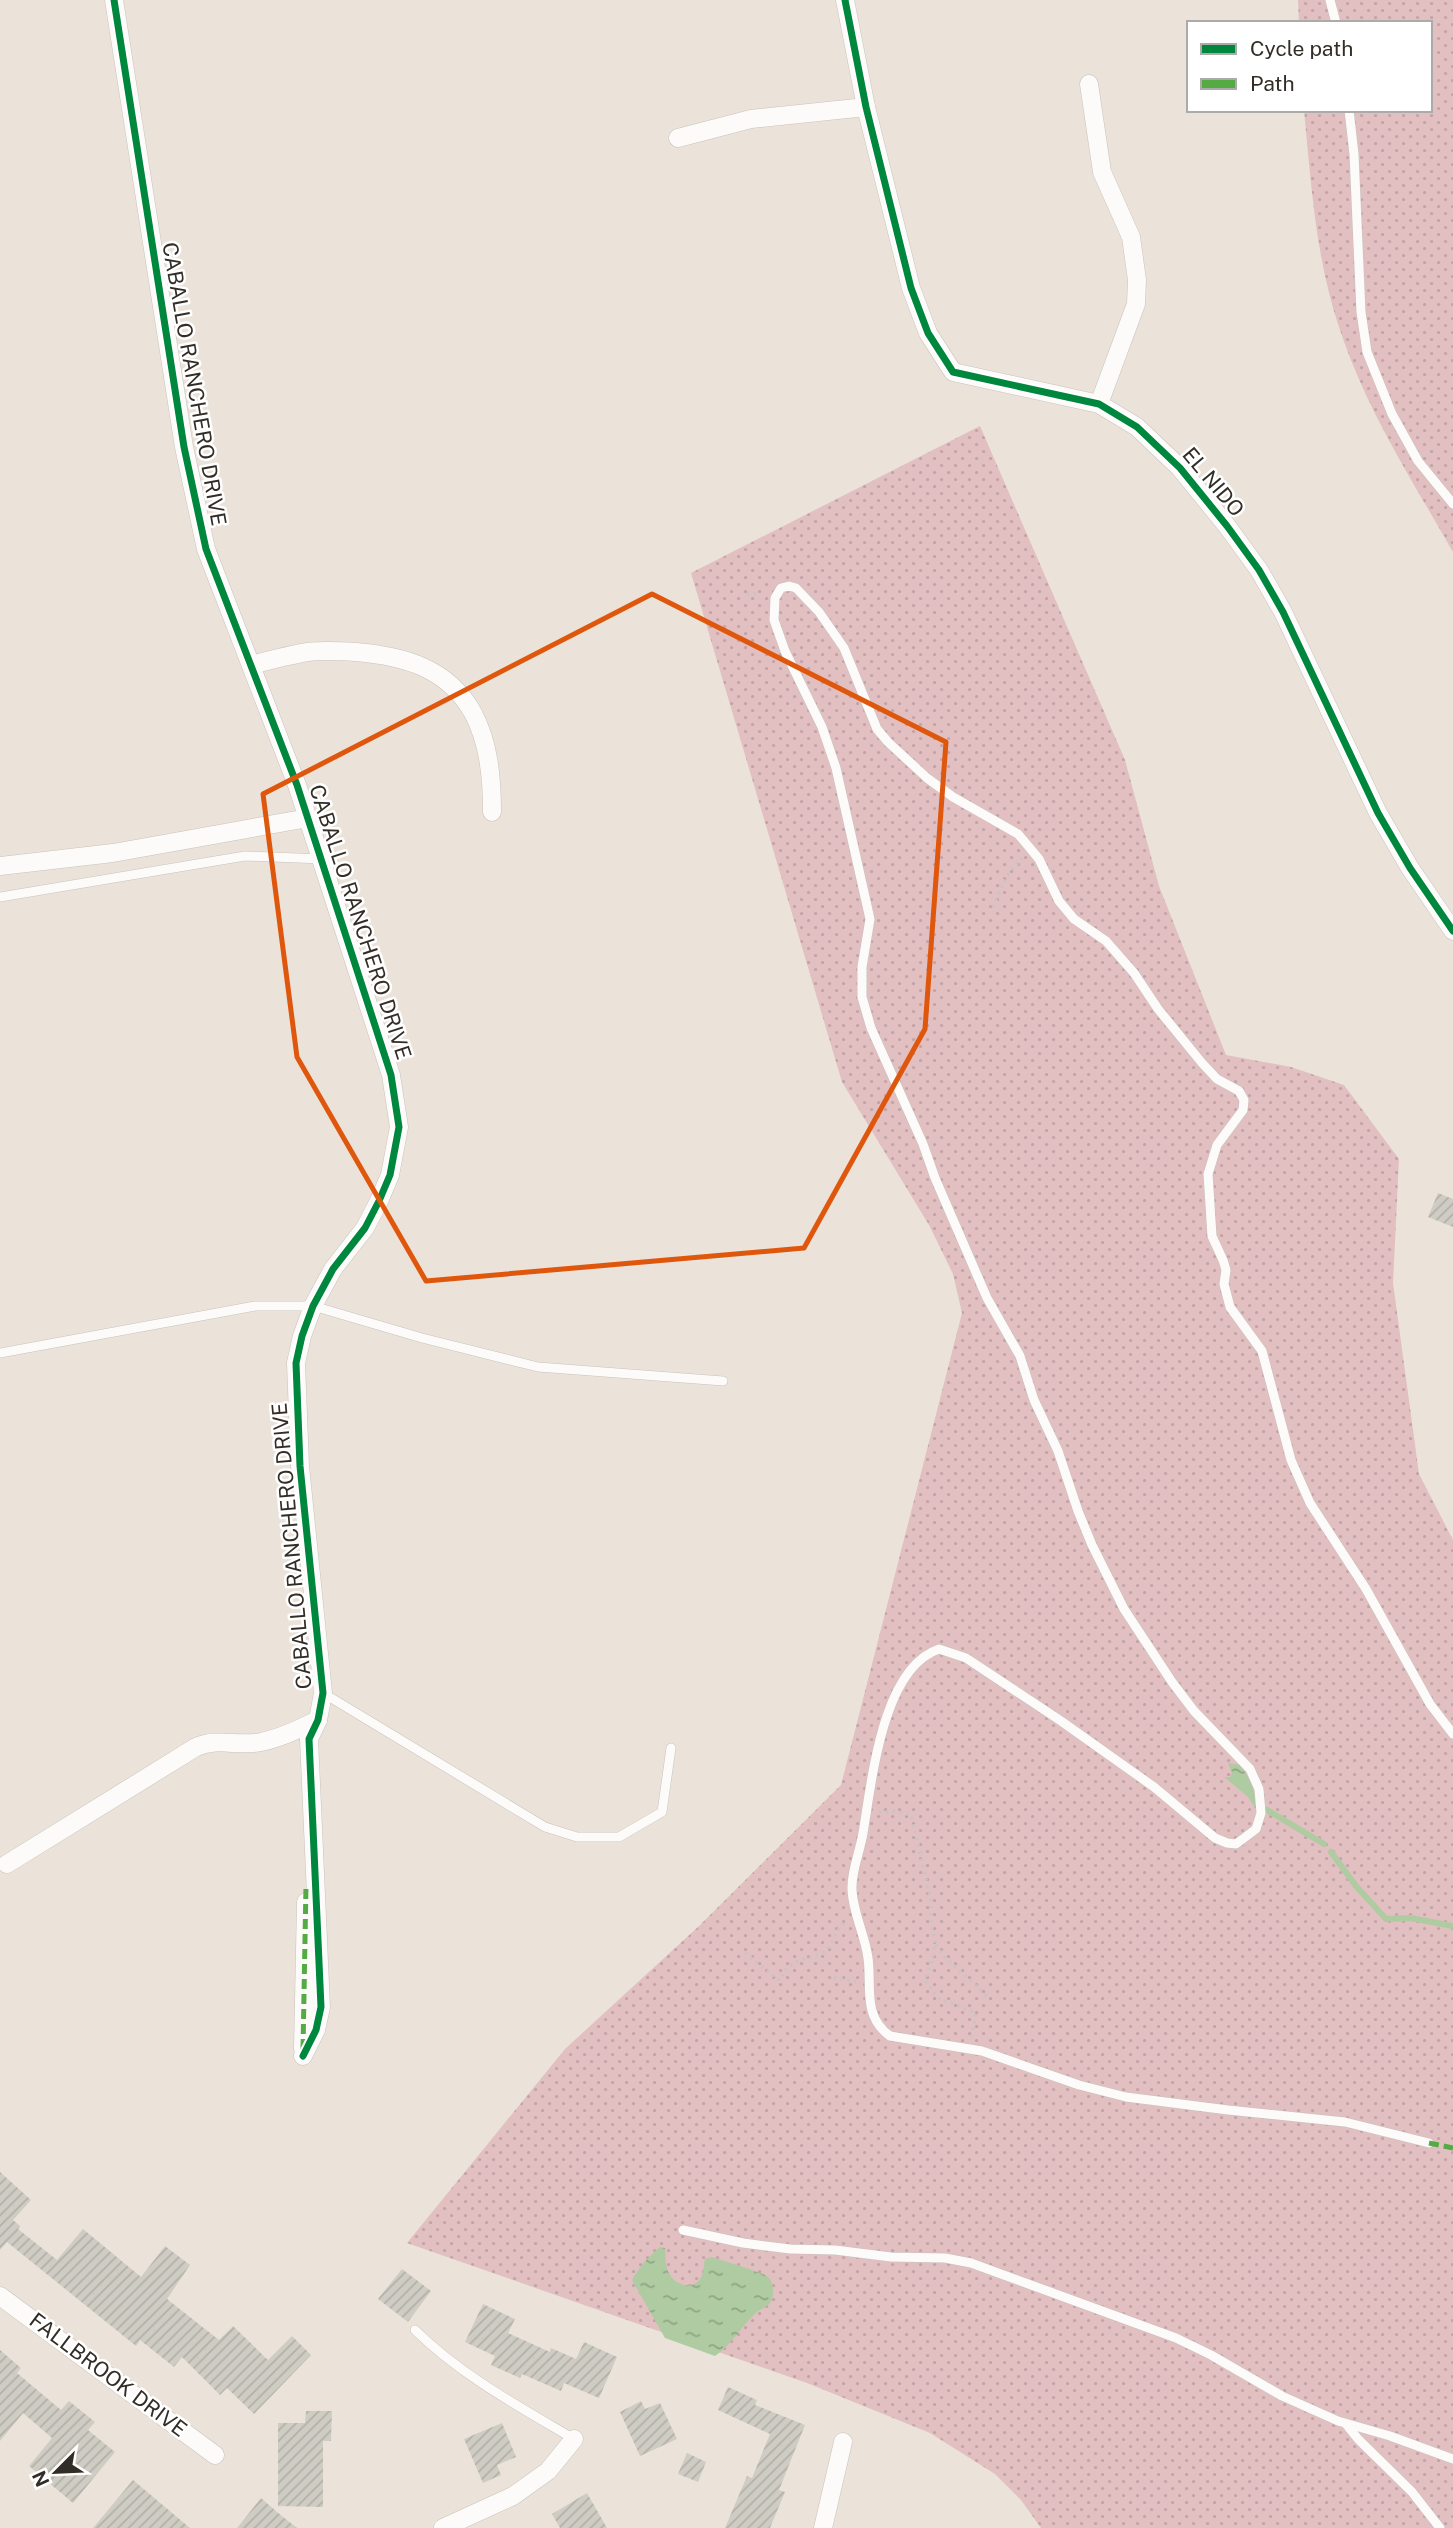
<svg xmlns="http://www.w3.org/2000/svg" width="1453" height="2528" viewBox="0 0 1453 2528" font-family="'Public Sans',sans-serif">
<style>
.grass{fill:url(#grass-dots)}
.water{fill:url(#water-ripples)}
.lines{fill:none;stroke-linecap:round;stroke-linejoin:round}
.stream{stroke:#aecba1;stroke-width:6}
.building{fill:url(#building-hatch)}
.lane-casing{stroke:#c8c2bc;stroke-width:10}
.street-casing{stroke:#c8c2bc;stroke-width:19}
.path{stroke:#c7c5c2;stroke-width:3.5;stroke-dasharray:2 5;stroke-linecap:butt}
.lane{stroke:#fcfbf9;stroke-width:9}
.street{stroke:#fcfbf9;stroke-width:18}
.quiet{stroke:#54ab44;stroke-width:5;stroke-dasharray:10 5;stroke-linecap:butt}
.cycleway-casing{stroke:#fff;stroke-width:11}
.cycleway{stroke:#00873e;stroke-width:7}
.marked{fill:none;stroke:#df570d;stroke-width:5;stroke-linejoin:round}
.labels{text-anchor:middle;stroke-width:5;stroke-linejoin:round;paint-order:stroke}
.street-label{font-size:21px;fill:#322d27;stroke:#fff}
</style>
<defs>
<pattern id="grass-dots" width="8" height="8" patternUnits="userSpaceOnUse" patternTransform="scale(1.75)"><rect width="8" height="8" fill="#e2bfc1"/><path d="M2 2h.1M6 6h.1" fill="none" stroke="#c2a4a6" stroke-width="1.8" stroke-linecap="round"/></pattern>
<pattern id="water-ripples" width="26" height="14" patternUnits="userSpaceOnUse" patternTransform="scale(1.75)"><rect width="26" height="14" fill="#aecba1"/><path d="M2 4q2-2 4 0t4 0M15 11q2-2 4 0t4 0" fill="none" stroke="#8ea583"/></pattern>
<pattern id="building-hatch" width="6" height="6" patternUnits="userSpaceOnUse" patternTransform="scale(1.75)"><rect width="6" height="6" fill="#cfccc3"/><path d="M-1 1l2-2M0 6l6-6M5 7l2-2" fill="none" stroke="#b2b0a8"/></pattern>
</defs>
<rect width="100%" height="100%" fill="#ebe3d9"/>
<!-- grass -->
<g class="grass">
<path d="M 1298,0 L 1453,0 L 1453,552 C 1412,480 1366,409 1340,330 C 1316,261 1311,183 1304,110 L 1430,110 L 1430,23 L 1299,23 Z"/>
<path d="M 980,426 L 1125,760 L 1159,886 L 1226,1055 L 1291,1067 L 1344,1085 L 1399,1159 L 1393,1283 L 1419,1474 L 1453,1540 L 1453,2528 L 1041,2528 L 1021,2500 L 995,2474 L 930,2433 L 807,2383 L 407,2243 L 565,2049 L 699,1926 L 841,1785 L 962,1313 L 953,1274 L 929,1225 L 842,1082 L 691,573 Z"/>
</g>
<!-- water -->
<g class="water">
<path d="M 1228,1763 L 1240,1765 C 1251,1780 1256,1791 1256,1809 L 1247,1796 L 1224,1777 L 1230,1777 L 1232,1773 Z"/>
<path d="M 660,2247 L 665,2248 C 666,2256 665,2264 668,2271 C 673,2286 696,2292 702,2275 C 704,2270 704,2264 705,2259 L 712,2257 C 722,2261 764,2272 769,2278 C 773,2283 774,2293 772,2299 C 769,2308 762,2307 756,2313 C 740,2327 734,2343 715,2356 L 665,2338 L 632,2280 C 639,2267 649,2256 660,2247 Z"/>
</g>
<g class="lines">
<!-- stream -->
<g class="stream">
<path d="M 1267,1810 L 1324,1844"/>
<path d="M 1331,1852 L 1356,1886 L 1386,1919 L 1411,1918 L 1453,1926"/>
</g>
</g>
<!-- building -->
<g class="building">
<path d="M 1438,1193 L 1453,1199 L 1453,1227 L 1428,1217 Z"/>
<path d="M 0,2172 L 31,2200 L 13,2220 L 20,2226 L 18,2229 L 57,2260 L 83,2229 L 141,2277 L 165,2246 L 190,2265 L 167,2299 L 219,2340 L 233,2326 L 268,2360 L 292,2336 L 311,2355 L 254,2414 L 227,2388 L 220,2395 L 182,2357 L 174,2367 L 140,2340 L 136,2346 L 7,2242 L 0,2250 Z"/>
<path d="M 402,2269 L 431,2291 L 408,2322 L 378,2299 Z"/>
<path d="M 483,2304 L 515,2319 L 508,2333 L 550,2352 L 551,2348 L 576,2359 L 584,2342 L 617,2357 L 599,2398 L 564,2383 L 561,2391 L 522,2374 L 520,2378 L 491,2365 L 495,2356 L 465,2342 Z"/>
<path d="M 0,2350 L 21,2368 L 17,2373 L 61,2410 L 69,2401 L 95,2422 L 88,2430 L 115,2452 L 73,2503 L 29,2466 L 52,2438 L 23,2413 L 0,2441 Z"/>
<path d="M 728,2387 L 757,2400 L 755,2405 L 805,2425 L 779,2490 L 785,2492 L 770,2528 L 725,2528 L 747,2476 L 752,2478 L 770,2434 L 718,2410 Z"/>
<path d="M 641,2401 L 645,2409 L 660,2403 L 677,2439 L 640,2456 L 620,2412 Z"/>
<path d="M 306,2411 L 332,2411 L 331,2441 L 323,2441 L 323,2507 L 278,2506 L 278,2423 L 305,2423 Z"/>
<path d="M 502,2423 L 516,2457 L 497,2465 L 501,2475 L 483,2483 L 464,2439 Z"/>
<path d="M 687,2453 L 706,2462 L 698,2482 L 678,2474 Z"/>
<path d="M 133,2480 L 190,2528 L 93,2528 Z"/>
<path d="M 587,2493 L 607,2528 L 560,2528 L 552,2514 Z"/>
<path d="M 261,2498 L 277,2512 L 297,2528 L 237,2528 Z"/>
</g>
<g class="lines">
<defs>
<g id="lane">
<path d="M 1330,0 L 1336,23"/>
<path d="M 1349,110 L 1354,154 L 1361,312 L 1367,352 L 1392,414 L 1418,461 L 1453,504"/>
<path d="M 0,897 L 245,856 L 322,859"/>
<path d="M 0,1353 L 255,1306 L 313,1306 L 422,1338 L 538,1367 L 723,1381"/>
<path d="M 323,1693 L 545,1827 L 577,1837 L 619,1837 L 662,1812 L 671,1748"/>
<path d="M 1429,2143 L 1345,2122 L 1228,2110 L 1126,2097 L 1079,2085 L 982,2051 L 890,2036 C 862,2016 872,1986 868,1958 C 865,1935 853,1913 852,1890 C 851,1871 860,1852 863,1833 C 872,1781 882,1668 939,1649 L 966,1658 L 1061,1721 L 1154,1787 L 1215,1838 L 1227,1843 L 1236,1844 L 1256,1829 L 1261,1813 L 1259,1789 L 1250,1769 L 1194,1711 L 1172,1682 L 1124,1609 L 1092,1545 L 1078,1511 L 1058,1451 L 1034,1400 L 1020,1356 L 987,1298 L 935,1178 L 923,1144 L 871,1028 L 862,997 L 862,967 L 870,919 L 836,768 L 822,727 L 785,651 L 774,620 L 775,598 L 781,588 L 789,586 L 796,588 L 819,612 L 844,648 L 877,729 L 888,742 L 927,778 L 953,797 L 1018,834 L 1039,859 L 1059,901 L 1074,919 L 1106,941 L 1134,973 L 1158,1009 L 1202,1063 L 1217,1079 L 1239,1091 L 1244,1100 L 1243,1110 L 1217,1145 L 1208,1174 L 1212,1236 L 1223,1260 L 1226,1270 L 1224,1284 L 1230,1307 L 1262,1351 L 1291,1460 L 1310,1503 L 1366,1589 L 1430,1704 L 1453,1734"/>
<path d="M 683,2230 L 743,2243 L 790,2249 L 835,2250 L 891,2257 L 945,2258 L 971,2263 L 1176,2338 L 1211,2355 L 1282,2396 L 1338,2421 L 1390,2436 L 1453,2459"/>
<path d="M 415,2330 C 462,2376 518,2406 574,2439"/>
<path d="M 1346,2424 L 1358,2439 L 1412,2492 L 1440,2528"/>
</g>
<g id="street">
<path d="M 114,0 L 184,447 L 206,549 L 297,785 L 391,1075 L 399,1127 L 390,1175 L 379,1201 L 365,1228 L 333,1269 L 313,1306 L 302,1336 L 296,1363 L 300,1466 L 323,1693 L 318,1720 L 309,1739 L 321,2007 L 316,2030 L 303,2056"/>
<path d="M 845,0 L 866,107 L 911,288 L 928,333 L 953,372 L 1099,404 L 1137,427 L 1180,468 L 1227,526 L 1259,570 L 1283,612 L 1378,813 L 1410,868 L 1453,931"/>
<path d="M 1089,84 L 1102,172 L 1131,237 L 1137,280 L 1136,304 L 1099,404"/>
<path d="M 678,138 L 751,119 L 866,107"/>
<path d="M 251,665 C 270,660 289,655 308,652 C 324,650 340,651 356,652 C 404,656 448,668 473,713 C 489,743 492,778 492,812"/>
<path d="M 0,866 L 113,853 L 308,818"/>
<path d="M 7,1864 L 196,1747 C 219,1737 237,1747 261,1742 C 281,1738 299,1729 318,1720"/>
<path d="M 303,2049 L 306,1902"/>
<path d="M 0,2296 L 215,2455"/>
<path d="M 443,2528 L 513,2496 L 548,2471 L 574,2439"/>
<path d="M 823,2528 L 843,2442"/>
</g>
</defs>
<!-- lane casing -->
<use href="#lane" class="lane-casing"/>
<!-- street casing -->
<use href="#street" class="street-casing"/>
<!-- path -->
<g class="path">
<path d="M 747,594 L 761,594"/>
<path d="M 993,907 L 1005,879 L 1022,858"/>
<path d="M 879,1812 L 895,1811 L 911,1815 L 931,1901 L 931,1923 L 935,1943 L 933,1957 L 925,1980 L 938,1998 L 976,2013 L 971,2037"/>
<path d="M 936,1945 L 945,1957 L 990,1999"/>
<path d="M 745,1953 L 777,1979 L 781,1980 C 787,1957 809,1960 825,1952 C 834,1943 835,1931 844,1923"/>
<path d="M 834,1977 L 856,1982"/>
</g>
<!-- lane -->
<use href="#lane" class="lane"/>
<!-- street -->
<use href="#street" class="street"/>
<!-- quiet -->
<g class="quiet">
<path d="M 303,2049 L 306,1885"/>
<path d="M 1429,2143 L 1453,2148"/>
</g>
<defs>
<g id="cycleway">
<path d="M 114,0 L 184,447 L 206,549 L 297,785 L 391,1075 L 399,1127 L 390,1175 L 379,1201 L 365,1228 L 333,1269 L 313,1306 L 302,1336 L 296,1363 L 300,1466 L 323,1693 L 318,1720 L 309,1739 L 321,2007 L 316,2030 L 303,2056"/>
<path d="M 845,0 L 866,107 L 911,288 L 928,333 L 953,372 L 1099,404 L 1137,427 L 1180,468 L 1227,526 L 1259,570 L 1283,612 L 1378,813 L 1410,868 L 1453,931"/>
</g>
</defs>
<!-- cycleway casing -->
<use href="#cycleway" class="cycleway-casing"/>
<!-- cycleway -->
<use href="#cycleway" class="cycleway"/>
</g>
<!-- marked area -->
<path class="marked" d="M 652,594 L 946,742 L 925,1029 L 804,1248 L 426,1281 L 297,1057 L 263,794 Z"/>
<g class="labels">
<!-- street labels -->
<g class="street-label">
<text transform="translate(194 384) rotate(80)" y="7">CABALLO RANCHERO DRIVE</text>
<text transform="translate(1213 482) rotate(50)" y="7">EL NIDO</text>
<text transform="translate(360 922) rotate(72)" y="7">CABALLO RANCHERO DRIVE</text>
<text transform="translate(292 1546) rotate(-95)" y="7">CABALLO RANCHERO DRIVE</text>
<text transform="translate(108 2375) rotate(37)" y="7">FALLBROOK DRIVE</text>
</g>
</g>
<!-- legend -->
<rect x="1187" y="21" width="245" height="91" fill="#ffffff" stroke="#adaba9" stroke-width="2"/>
<rect x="1201" y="44" width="35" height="10" fill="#00873e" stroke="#adaba9" stroke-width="2"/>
<text x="1250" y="56" font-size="21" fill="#322d27">Cycle path</text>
<rect x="1201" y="79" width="35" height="10" fill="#54ab44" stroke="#adaba9" stroke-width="2"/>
<text x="1250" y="91" font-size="21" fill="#322d27">Path</text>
<!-- north arrow -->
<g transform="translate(56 2472) rotate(246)" stroke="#ffffff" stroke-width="5" paint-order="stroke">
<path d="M0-5L12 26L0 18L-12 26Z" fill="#322d27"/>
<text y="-10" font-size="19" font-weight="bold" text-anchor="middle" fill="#322d27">N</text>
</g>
</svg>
